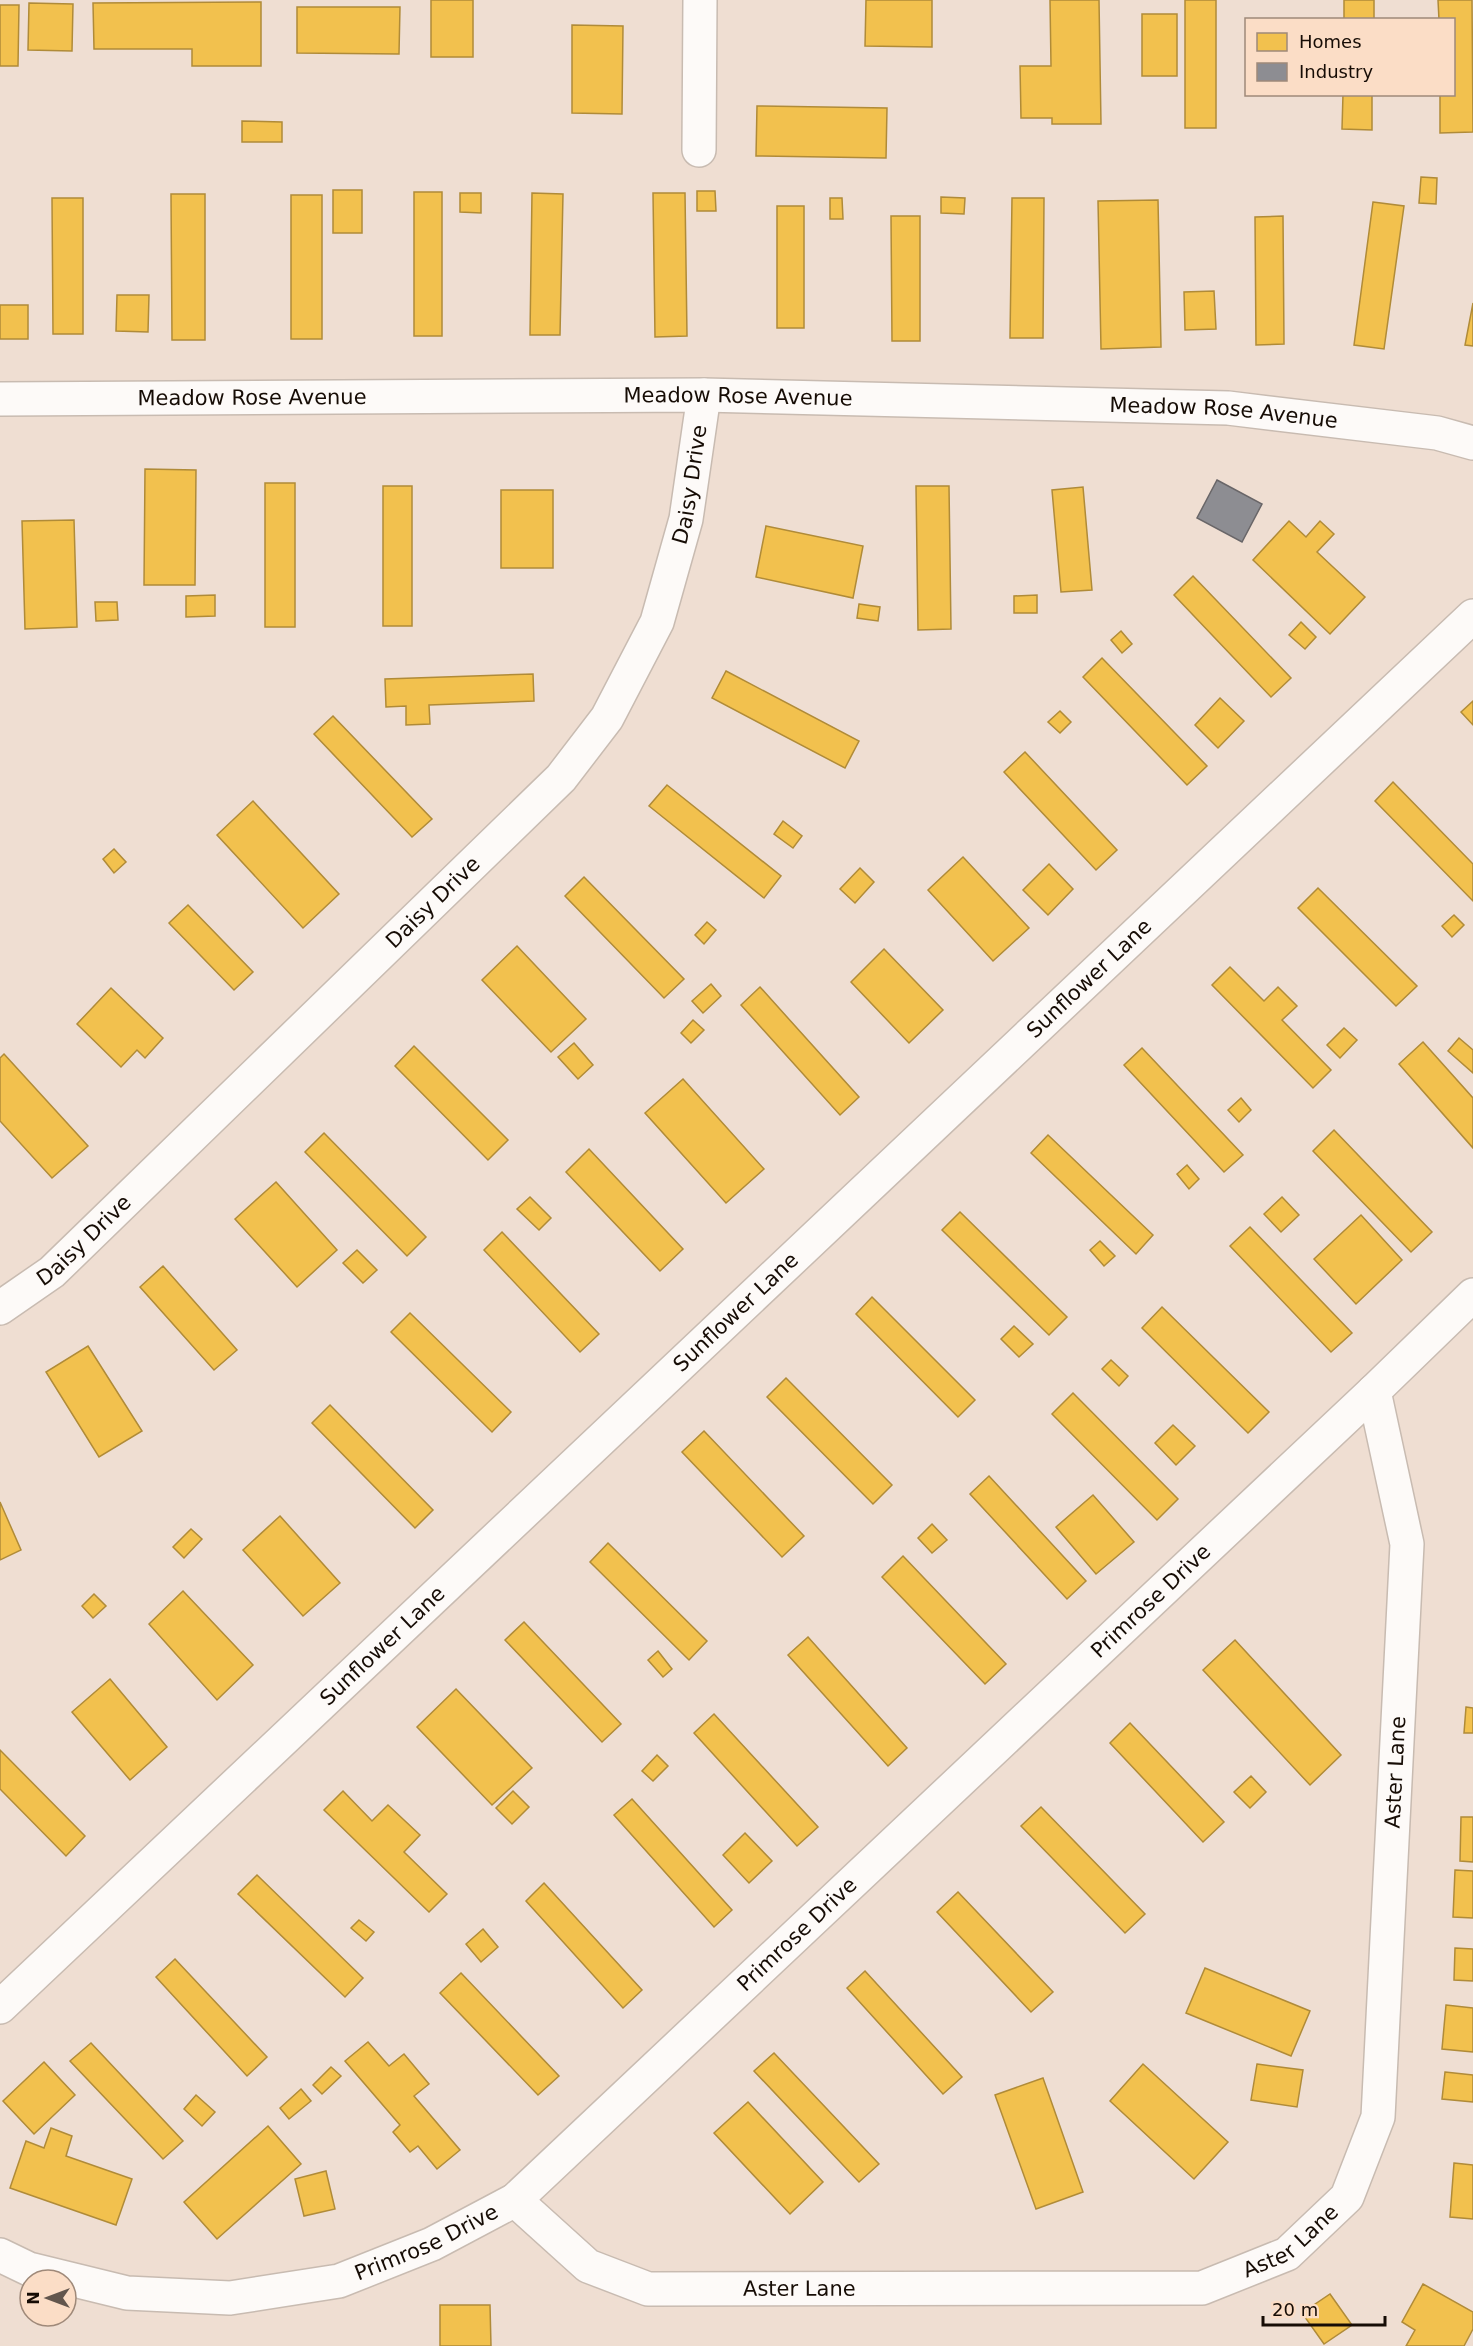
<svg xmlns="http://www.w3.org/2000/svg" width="1473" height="2346" viewBox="0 0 1473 2346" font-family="'DejaVu Sans',sans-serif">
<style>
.homes{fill:#f2c14e;stroke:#b08b38;stroke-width:1.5}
.industry{fill:#8d8d92;stroke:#696668;stroke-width:1.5}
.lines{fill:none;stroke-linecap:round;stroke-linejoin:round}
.minor-casing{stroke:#c8bbb1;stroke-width:36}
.minor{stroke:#fdfaf8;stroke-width:33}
.labels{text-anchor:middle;stroke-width:6;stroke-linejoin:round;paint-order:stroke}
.street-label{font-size:21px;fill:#160c05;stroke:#fbddc6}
</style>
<rect width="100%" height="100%" fill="#efded2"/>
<!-- homes -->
<g class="homes">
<rect x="431" y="0" width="42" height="57"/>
<path d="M 866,0 L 932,0 L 932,47 L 865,46 Z"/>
<path d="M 1050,0 L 1099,0 L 1101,124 L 1052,124 L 1052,118 L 1021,118 L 1020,66 L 1051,66 Z"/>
<rect x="1185" y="0" width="31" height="128"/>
<rect x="1344" y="0" width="30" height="20"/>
<path d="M 1438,0 L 1472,0 L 1473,132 L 1440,133 L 1440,94 L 1454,94 L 1454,20 L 1439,20 Z"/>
<path d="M 261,2 L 261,66 L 192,66 L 192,49 L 94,49 L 93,3 Z"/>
<path d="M 29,3 L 73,4 L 72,51 L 28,50 Z"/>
<path d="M 0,5 L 19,5 L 18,66 L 0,66 Z"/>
<path d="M 297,7 L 400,7 L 399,54 L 297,53 Z"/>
<rect x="1142" y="14" width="35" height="62"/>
<path d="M 572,25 L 623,26 L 622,114 L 572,113 Z"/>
<path d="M 1343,94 L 1372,94 L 1372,130 L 1342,129 Z"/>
<path d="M 757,106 L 887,108 L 886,158 L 756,156 Z"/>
<path d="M 242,121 L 282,122 L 282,142 L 242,142 Z"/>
<path d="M 1421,177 L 1437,178 L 1436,204 L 1419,203 Z"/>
<rect x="333" y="190" width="29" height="43"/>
<path d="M 697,191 L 715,191 L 716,211 L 697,211 Z"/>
<rect x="414" y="192" width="28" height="144"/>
<path d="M 460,193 L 481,193 L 481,213 L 460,212 Z"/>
<path d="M 532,193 L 563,194 L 560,335 L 530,335 Z"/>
<path d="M 653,193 L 685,193 L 687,336 L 655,337 Z"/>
<path d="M 171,194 L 205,194 L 205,340 L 172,340 Z"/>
<rect x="291" y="195" width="31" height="144"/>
<path d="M 941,197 L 965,198 L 964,214 L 941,213 Z"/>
<path d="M 52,198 L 83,198 L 83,334 L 53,334 Z"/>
<path d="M 830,198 L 842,198 L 843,219 L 830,219 Z"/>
<path d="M 1012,198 L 1044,198 L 1043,338 L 1010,338 Z"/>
<path d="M 1158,200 L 1161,347 L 1101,349 L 1098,201 Z"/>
<path d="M 1373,202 L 1404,206 L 1384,349 L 1354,345 Z"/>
<rect x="777" y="206" width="27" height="122"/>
<path d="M 891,216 L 920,216 L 920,341 L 892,341 Z"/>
<path d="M 1283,216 L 1284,344 L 1256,345 L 1255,217 Z"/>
<path d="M 1214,291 L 1216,329 L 1185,330 L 1184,292 Z"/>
<path d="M 117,295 L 149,295 L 148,332 L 116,331 Z"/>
<path d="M 1473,303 L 1473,346 L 1465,345 Z"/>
<rect x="0" y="305" width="28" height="34"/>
<path d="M 145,469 L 196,470 L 195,585 L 144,585 Z"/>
<rect x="265" y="483" width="30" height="144"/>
<rect x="383" y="486" width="29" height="140"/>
<path d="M 916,486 L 949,486 L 951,629 L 918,630 Z"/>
<path d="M 1083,487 L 1092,590 L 1061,592 L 1052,490 Z"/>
<rect x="501" y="490" width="52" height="78"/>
<path d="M 74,520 L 77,627 L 25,629 L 22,521 Z"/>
<path d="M 1289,521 L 1306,537 L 1320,521 L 1334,534 L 1317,552 L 1365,597 L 1330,634 L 1253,560 Z"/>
<path d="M 766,526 L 863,546 L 853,598 L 756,577 Z"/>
<path d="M 1193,576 L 1291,678 L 1271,697 L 1174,595 Z"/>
<path d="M 215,595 L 215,616 L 186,617 L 186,596 Z"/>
<path d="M 1037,595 L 1037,613 L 1014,613 L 1014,596 Z"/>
<path d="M 95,602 L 117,602 L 118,620 L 96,621 Z"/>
<path d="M 859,604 L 880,607 L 878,621 L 857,618 Z"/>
<path d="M 1301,622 L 1316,637 L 1305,649 L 1289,635 Z"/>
<path d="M 1121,631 L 1132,644 L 1122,653 L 1111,640 Z"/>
<path d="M 1102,658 L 1207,766 L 1187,785 L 1083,677 Z"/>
<path d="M 726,671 L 859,741 L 845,768 L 712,698 Z"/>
<path d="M 533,674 L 534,701 L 429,705 L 430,724 L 406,725 L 406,706 L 386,707 L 385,679 Z"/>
<path d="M 1220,698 L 1244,721 L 1218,748 L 1195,725 Z"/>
<path d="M 1473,701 L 1473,725 L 1461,712 Z"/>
<path d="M 1060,711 L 1071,722 L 1060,733 L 1048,722 Z"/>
<path d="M 333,716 L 432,819 L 412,837 L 314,734 Z"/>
<path d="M 1025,752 L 1117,850 L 1096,870 L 1004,772 Z"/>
<path d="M 1393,782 L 1473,864 L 1473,901 L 1375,801 Z"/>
<path d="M 667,785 L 781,876 L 764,898 L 649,806 Z"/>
<path d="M 253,801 L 339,894 L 303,928 L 217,835 Z"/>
<path d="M 783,821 L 802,836 L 793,848 L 774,834 Z"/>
<path d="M 114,849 L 126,862 L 114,873 L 103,859 Z"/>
<path d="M 963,857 L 1029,928 L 993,961 L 928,890 Z"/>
<path d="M 1049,864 L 1073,889 L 1048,915 L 1023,890 Z"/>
<path d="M 860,868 L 874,882 L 855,903 L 840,889 Z"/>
<path d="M 584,877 L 684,979 L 664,998 L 565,896 Z"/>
<path d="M 1318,888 L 1417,986 L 1396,1006 L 1298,908 Z"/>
<path d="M 188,905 L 253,972 L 234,990 L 169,923 Z"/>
<path d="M 1454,915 L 1464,925 L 1452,937 L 1442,926 Z"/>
<path d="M 707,922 L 716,930 L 704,944 L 695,935 Z"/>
<path d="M 517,946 L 586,1019 L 551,1052 L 482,980 Z"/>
<path d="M 884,949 L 943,1010 L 909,1043 L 851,982 Z"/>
<path d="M 1230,967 L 1264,1001 L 1278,987 L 1297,1006 L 1282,1020 L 1331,1070 L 1313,1088 L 1212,985 Z"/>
<path d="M 711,984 L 721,996 L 703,1013 L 692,1001 Z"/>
<path d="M 760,987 L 859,1097 L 840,1115 L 741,1005 Z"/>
<path d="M 111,988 L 163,1038 L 145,1058 L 137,1050 L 121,1067 L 77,1024 Z"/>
<path d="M 693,1020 L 704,1030 L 691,1043 L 681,1033 Z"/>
<path d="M 1344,1028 L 1357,1040 L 1340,1058 L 1327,1045 Z"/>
<path d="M 1459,1038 L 1473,1050 L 1473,1073 L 1448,1051 Z"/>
<path d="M 1423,1042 L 1473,1098 L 1473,1148 L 1399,1064 Z"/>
<path d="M 574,1043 L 593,1065 L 578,1079 L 558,1057 Z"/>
<path d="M 414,1046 L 508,1140 L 488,1160 L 395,1066 Z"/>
<path d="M 1142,1048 L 1243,1155 L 1224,1172 L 1124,1065 Z"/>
<path d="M 4,1054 L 88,1146 L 52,1178 L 0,1121 L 0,1058 Z"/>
<path d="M 683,1079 L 764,1169 L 726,1203 L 645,1113 Z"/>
<path d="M 1241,1098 L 1251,1110 L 1239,1122 L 1228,1110 Z"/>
<path d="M 1334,1130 L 1432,1232 L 1411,1252 L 1313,1151 Z"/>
<path d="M 324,1133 L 426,1237 L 407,1256 L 305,1152 Z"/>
<path d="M 1048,1135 L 1153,1235 L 1136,1254 L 1031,1153 Z"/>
<path d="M 589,1149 L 683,1249 L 660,1271 L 566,1172 Z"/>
<path d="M 1187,1165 L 1199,1179 L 1189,1189 L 1177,1174 Z"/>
<path d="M 276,1182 L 337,1250 L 297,1287 L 235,1219 Z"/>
<path d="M 530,1197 L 551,1218 L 539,1230 L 517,1209 Z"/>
<path d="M 1282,1197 L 1299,1215 L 1281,1232 L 1264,1214 Z"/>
<path d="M 960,1212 L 1067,1317 L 1049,1335 L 942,1230 Z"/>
<path d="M 1361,1215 L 1402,1260 L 1356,1304 L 1314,1259 Z"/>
<path d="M 1250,1227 L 1352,1333 L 1331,1352 L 1230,1246 Z"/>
<path d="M 502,1232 L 599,1334 L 580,1352 L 484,1250 Z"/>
<path d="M 1100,1241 L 1115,1256 L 1104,1266 L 1090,1250 Z"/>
<path d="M 357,1250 L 377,1270 L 363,1283 L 343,1263 Z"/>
<path d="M 163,1266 L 237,1350 L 214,1370 L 140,1287 Z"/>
<path d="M 872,1297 L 975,1400 L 958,1417 L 856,1314 Z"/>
<path d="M 1162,1307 L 1269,1412 L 1248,1433 L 1142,1328 Z"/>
<path d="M 410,1313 L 511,1412 L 492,1432 L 391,1332 Z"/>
<path d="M 1014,1326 L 1033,1344 L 1019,1357 L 1001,1339 Z"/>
<path d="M 88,1346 L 142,1431 L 99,1457 L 46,1372 Z"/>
<path d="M 1111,1360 L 1128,1376 L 1119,1386 L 1102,1369 Z"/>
<path d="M 786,1378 L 892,1485 L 873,1504 L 767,1397 Z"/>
<path d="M 1073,1393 L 1178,1499 L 1157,1520 L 1052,1414 Z"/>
<path d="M 330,1405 L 433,1510 L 415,1528 L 312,1423 Z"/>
<path d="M 1173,1425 L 1195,1446 L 1176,1465 L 1155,1443 Z"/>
<path d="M 704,1431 L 804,1536 L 782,1557 L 682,1452 Z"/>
<path d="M 989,1476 L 1086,1581 L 1067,1599 L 970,1494 Z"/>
<path d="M 1093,1495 L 1134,1542 L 1096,1574 L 1056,1527 Z"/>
<path d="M 0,1502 L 21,1550 L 0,1560 Z"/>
<path d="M 280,1516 L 340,1583 L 303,1616 L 243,1550 Z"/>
<path d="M 932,1524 L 947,1540 L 932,1553 L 918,1538 Z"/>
<path d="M 191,1529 L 202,1539 L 184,1558 L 173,1547 Z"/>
<path d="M 608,1543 L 707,1641 L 689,1660 L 590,1562 Z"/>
<path d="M 903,1556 L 1006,1664 L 985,1684 L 882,1577 Z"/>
<path d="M 183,1591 L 253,1665 L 217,1700 L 149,1624 Z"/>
<path d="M 94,1594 L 106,1606 L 93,1618 L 82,1606 Z"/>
<path d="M 524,1622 L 621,1724 L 602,1742 L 505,1640 Z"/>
<path d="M 808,1637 L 907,1748 L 888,1766 L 788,1655 Z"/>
<path d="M 1235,1640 L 1341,1755 L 1310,1785 L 1203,1670 Z"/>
<path d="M 658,1651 L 672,1669 L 663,1677 L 648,1660 Z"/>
<path d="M 110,1679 L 167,1747 L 130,1780 L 72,1712 Z"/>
<path d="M 456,1689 L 532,1768 L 492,1805 L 417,1727 Z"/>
<path d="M 1466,1707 L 1473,1708 L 1473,1733 L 1464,1733 Z"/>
<path d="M 714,1714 L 818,1827 L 797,1846 L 694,1733 Z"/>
<path d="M 1130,1723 L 1224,1822 L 1203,1842 L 1110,1743 Z"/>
<path d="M 0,1750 L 85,1836 L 66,1856 L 0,1789 Z"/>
<path d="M 657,1755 L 668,1766 L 653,1781 L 642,1771 Z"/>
<path d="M 1251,1776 L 1266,1792 L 1250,1808 L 1234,1792 Z"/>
<path d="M 343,1791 L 372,1821 L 388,1805 L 420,1835 L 404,1852 L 447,1894 L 429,1912 L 324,1810 Z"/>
<path d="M 513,1791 L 529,1807 L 512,1824 L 496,1808 Z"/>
<path d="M 632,1799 L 732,1910 L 714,1927 L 614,1815 Z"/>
<path d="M 1041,1807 L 1145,1914 L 1125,1933 L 1021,1826 Z"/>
<path d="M 1461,1817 L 1473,1817 L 1473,1862 L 1460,1861 Z"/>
<path d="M 745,1833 L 772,1861 L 749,1883 L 723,1855 Z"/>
<path d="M 1455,1870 L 1473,1871 L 1473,1918 L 1453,1917 Z"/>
<path d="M 257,1875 L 363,1978 L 345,1997 L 238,1894 Z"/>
<path d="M 544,1883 L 642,1990 L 623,2008 L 526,1901 Z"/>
<path d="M 958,1892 L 1053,1992 L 1031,2012 L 937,1912 Z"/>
<path d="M 359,1920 L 374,1932 L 366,1941 L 351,1928 Z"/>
<path d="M 483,1929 L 498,1947 L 481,1962 L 466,1944 Z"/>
<path d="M 1455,1948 L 1473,1949 L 1473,1981 L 1454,1980 Z"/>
<path d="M 175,1959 L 267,2057 L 247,2076 L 156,1977 Z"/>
<path d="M 1205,1968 L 1310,2011 L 1291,2056 L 1186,2013 Z"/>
<path d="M 865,1971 L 962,2077 L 943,2094 L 847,1988 Z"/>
<path d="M 461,1973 L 559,2076 L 538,2095 L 440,1993 Z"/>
<path d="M 1446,2005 L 1473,2008 L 1473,2052 L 1442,2049 Z"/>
<path d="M 368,2042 L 389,2066 L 404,2054 L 429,2084 L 414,2096 L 460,2150 L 437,2169 L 418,2146 L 410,2152 L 393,2132 L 400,2125 L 345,2061 Z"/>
<path d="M 91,2043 L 183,2141 L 163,2159 L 70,2061 Z"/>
<path d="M 774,2053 L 879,2164 L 859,2182 L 754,2071 Z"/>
<path d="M 44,2062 L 75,2095 L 34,2134 L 3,2101 Z"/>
<path d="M 1143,2064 L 1228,2142 L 1194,2179 L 1110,2101 Z"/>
<path d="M 1257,2064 L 1303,2070 L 1297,2107 L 1251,2100 Z"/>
<path d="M 331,2067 L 341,2076 L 322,2094 L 313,2085 Z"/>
<path d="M 1445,2072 L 1473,2075 L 1473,2102 L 1442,2099 Z"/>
<path d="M 1043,2078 L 1083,2192 L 1036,2209 L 995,2095 Z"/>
<path d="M 301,2089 L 311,2101 L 289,2119 L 280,2108 Z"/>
<path d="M 196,2095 L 215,2112 L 202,2126 L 184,2109 Z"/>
<path d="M 748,2102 L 823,2182 L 790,2214 L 714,2133 Z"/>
<path d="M 268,2126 L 301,2164 L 217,2239 L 184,2202 Z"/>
<path d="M 51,2128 L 72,2136 L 66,2156 L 132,2179 L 116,2225 L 10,2188 L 26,2141 L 44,2148 Z"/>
<path d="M 1454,2163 L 1473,2165 L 1473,2219 L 1450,2217 Z"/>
<path d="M 326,2171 L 335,2209 L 304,2216 L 295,2179 Z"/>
<path d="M 1423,2284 L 1473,2312 L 1473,2329 L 1464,2346 L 1406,2346 L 1415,2330 L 1402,2322 Z"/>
<path d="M 1330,2294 L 1352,2325 L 1324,2344 L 1302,2313 Z"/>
<path d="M 440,2305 L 490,2305 L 491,2346 L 440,2346 Z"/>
</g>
<!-- industry -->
<path class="industry" d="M 1217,480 L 1262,504 L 1242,542 L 1197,518 Z"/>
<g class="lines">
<defs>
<g id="minor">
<path d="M 699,150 L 700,0"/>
<path id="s1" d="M 0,399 L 704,395 L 1228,408 L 1437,433 L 1473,443"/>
<path id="s2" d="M 0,1308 L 52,1272 L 561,778 L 607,718 L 657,622 L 686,519 L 704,395"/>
<path id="s3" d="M 0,2007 L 1473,616"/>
<path id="s4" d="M 515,2200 L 588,2266 L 648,2289 L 1202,2288 L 1287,2254 L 1347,2197 L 1378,2117 L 1407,1544 L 1374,1391"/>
<path id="s5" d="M 0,2255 L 29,2269 L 127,2293 L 230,2298 L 339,2281 L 432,2244 L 515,2200 L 1374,1391 L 1473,1295"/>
</g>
</defs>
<!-- minor casing -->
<use href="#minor" class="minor-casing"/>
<!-- minor -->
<use href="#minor" class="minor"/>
</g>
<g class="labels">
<!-- street labels -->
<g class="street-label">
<text dy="7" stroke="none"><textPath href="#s1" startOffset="252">Meadow Rose Avenue</textPath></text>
<text dy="7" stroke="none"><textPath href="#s1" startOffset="738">Meadow Rose Avenue</textPath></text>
<text dy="7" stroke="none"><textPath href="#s1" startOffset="1224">Meadow Rose Avenue</textPath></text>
<text dy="7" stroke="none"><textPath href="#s2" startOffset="1098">Daisy Drive</textPath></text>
<text dy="7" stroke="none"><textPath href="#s2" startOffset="594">Daisy Drive</textPath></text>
<text dy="7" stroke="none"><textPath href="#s3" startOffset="1498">Sunflower Lane</textPath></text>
<text dy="7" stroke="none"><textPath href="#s2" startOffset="108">Daisy Drive</textPath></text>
<text dy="7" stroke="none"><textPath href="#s3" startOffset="1012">Sunflower Lane</textPath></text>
<text dy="7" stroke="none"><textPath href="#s5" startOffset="1414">Primrose Drive</textPath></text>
<text dy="7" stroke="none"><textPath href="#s3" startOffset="526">Sunflower Lane</textPath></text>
<text dy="7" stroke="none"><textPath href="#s4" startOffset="1322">Aster Lane</textPath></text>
<text dy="7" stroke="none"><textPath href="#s5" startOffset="928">Primrose Drive</textPath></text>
<text dy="7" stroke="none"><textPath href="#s4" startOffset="818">Aster Lane</textPath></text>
<text dy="7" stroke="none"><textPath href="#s5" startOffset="442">Primrose Drive</textPath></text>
<text dy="7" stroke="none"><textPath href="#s4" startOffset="314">Aster Lane</textPath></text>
</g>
</g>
<!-- legend -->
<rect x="1245" y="18" width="210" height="78" fill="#fbddc6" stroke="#9f8979" stroke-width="1.5"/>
<rect x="1257" y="33" width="30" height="18" fill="#f2c14e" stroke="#9f8979" stroke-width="1.5"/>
<text x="1299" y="48" font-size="18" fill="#160c05">Homes</text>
<rect x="1257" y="63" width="30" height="18" fill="#8d8d92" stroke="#9f8979" stroke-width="1.5"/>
<text x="1299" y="78" font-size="18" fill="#160c05">Industry</text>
<!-- north arrow -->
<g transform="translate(48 2298) rotate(270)"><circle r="28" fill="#fbddc6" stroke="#9f8979" stroke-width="1.5"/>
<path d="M0-4.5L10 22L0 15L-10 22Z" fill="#62564d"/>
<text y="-9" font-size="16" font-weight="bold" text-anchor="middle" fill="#160c05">N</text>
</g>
<!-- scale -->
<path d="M1263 2316v9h122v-9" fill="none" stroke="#160c05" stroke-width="3"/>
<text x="1272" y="2316" font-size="18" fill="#160c05" stroke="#fbddc6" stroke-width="4.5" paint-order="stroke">20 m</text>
</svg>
